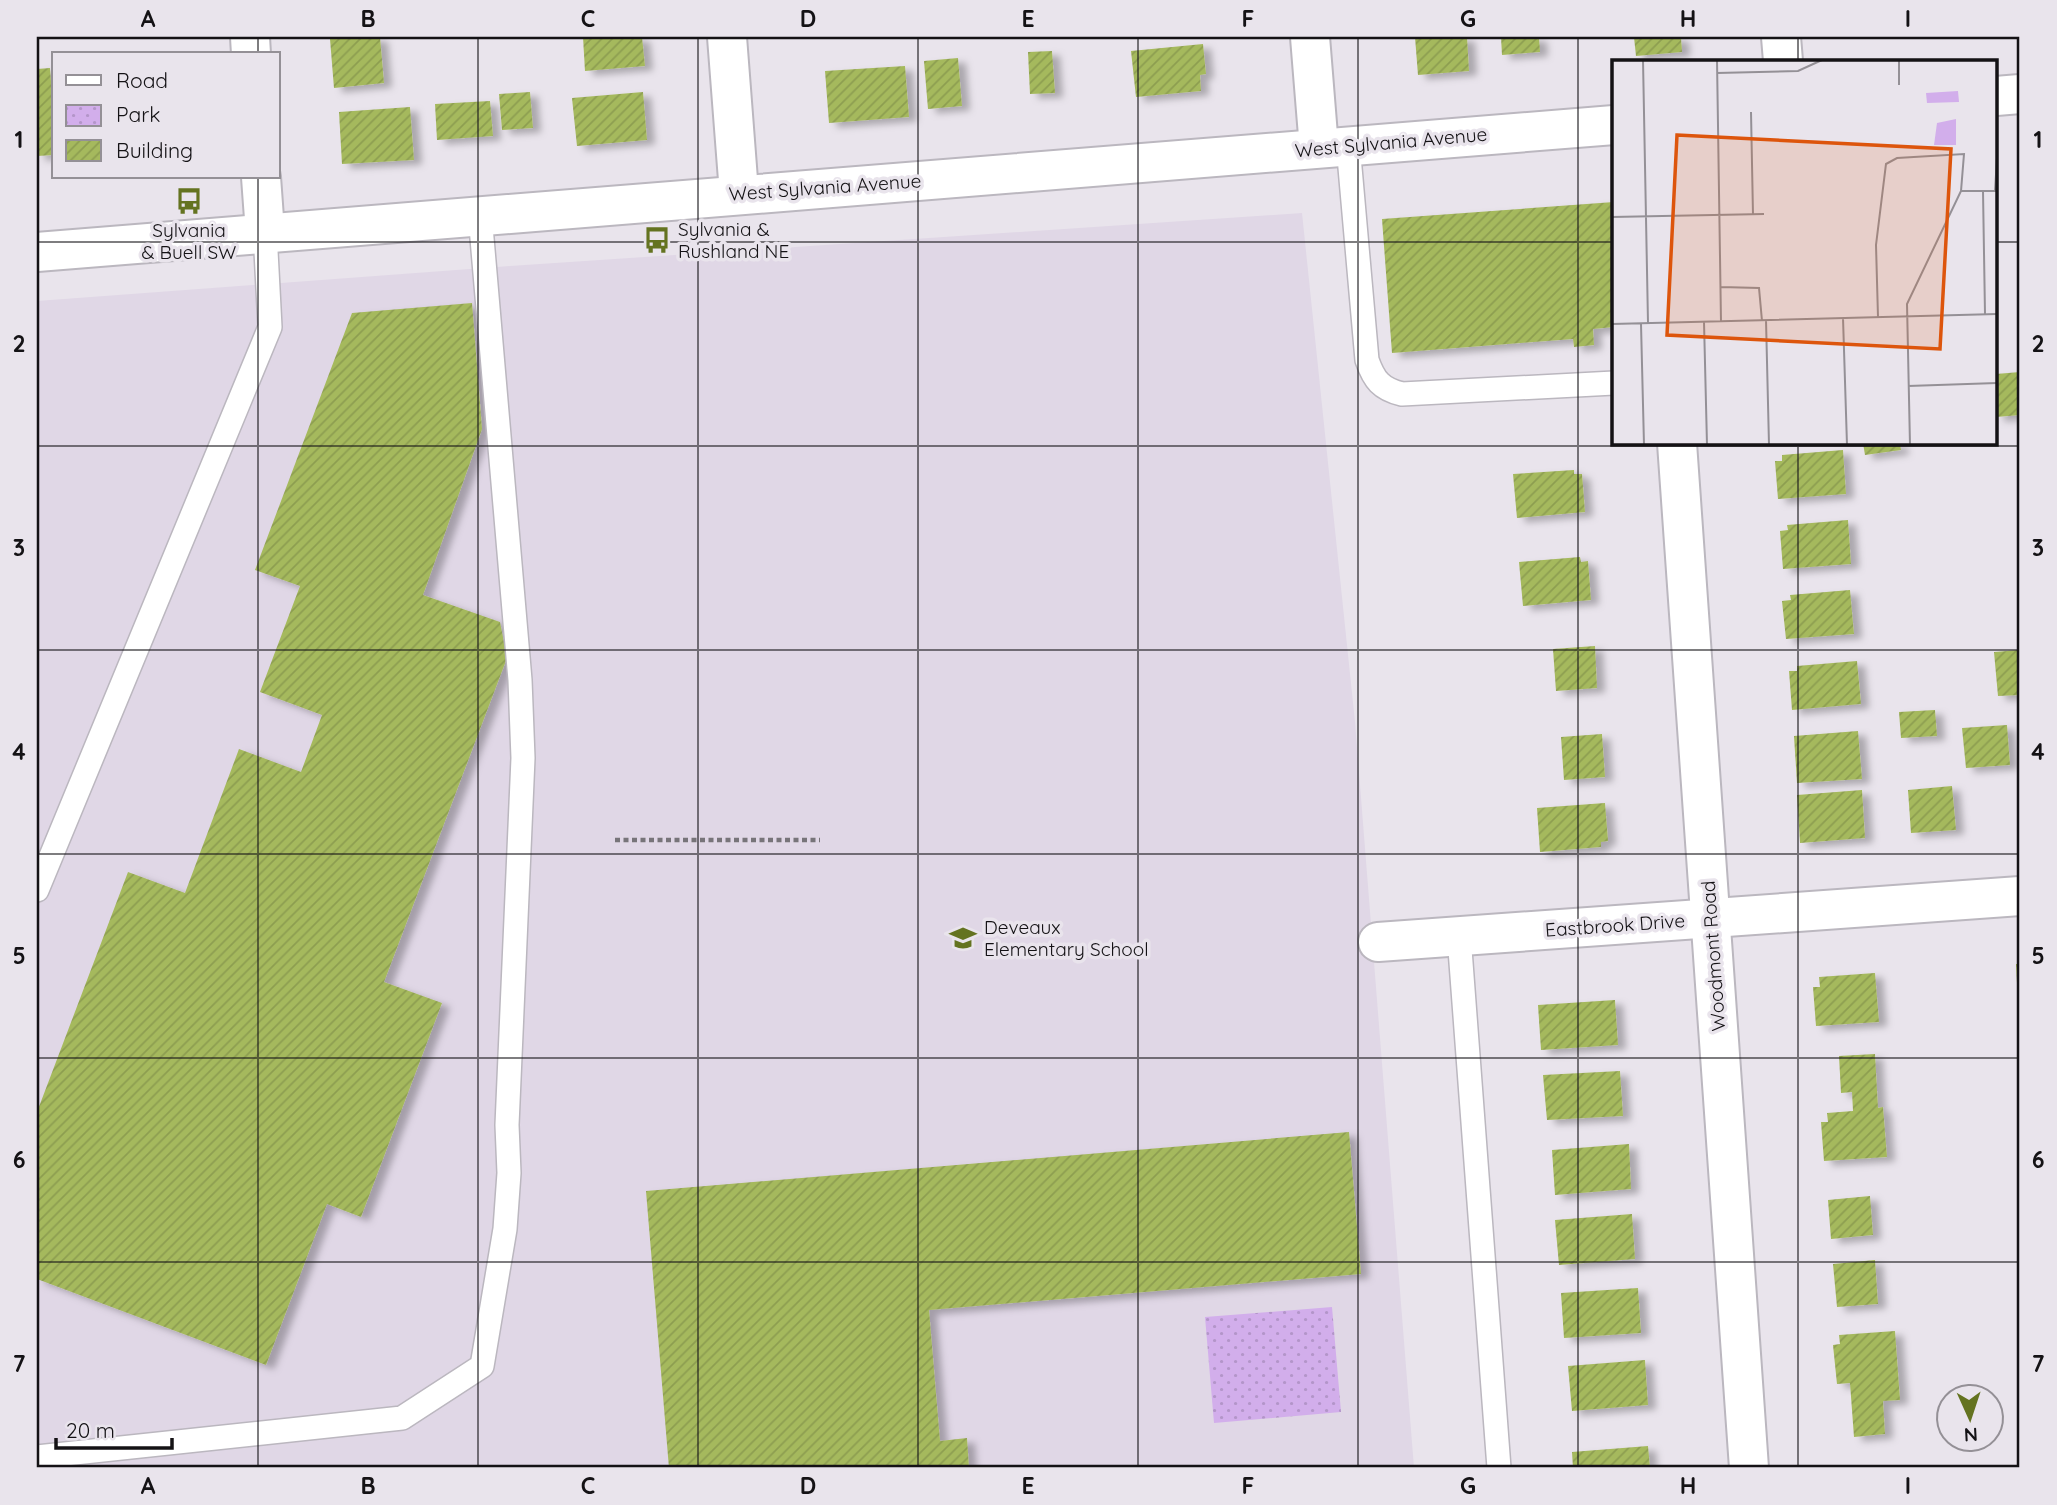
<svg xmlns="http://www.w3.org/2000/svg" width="2057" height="1505" viewBox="0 0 2057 1505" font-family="Quicksand,sans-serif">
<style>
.built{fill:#e0d7e6}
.park{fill:url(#park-dots)}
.building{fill:url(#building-hatch);filter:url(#shadow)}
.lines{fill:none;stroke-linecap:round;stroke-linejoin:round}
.service-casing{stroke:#bbb7bf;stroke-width:26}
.minor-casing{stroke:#bbb7bf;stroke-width:42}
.secondary-casing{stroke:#bbb7bf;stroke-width:42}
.path{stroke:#777479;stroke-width:4.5;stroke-dasharray:5 3.5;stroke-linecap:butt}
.service{stroke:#fff;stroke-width:23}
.minor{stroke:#fff;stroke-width:38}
.secondary{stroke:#fff;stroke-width:38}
.grid{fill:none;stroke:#141215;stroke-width:2;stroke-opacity:0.55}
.labels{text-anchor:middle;stroke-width:7;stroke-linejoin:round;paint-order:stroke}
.street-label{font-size:19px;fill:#141215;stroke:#e9e4ec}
.poi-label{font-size:19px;fill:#141215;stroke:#e9e4ec;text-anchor:start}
.inset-road{fill:none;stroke:#949096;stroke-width:2}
.view{fill:#dd550c;fill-opacity:0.15;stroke:#dd550c;stroke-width:3.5}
.inset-edge{fill:none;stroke:#141215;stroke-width:3.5}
.neatline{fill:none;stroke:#141215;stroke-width:2.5}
.grid-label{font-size:23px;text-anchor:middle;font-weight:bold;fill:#141215}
</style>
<defs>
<pattern id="park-dots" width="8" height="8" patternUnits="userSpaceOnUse" patternTransform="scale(1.75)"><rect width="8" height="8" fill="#d2aeeb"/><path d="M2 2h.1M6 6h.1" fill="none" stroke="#b395c9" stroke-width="1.8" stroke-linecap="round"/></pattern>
<pattern id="building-hatch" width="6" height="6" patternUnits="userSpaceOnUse" patternTransform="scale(1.75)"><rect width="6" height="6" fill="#a5b95d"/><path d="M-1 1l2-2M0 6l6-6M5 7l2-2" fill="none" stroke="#8d9e50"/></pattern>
<filter id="shadow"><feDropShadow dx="8" dy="4.5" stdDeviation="3.5" flood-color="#0004"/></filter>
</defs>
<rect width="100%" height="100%" fill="#e9e4ec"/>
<!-- built -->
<path class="built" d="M 1302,213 L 1355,722 L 1414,1468 L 37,1468 L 37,301 L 510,266 Z"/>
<!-- park -->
<path class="park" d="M 1332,1307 L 1341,1412 L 1214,1423 L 1205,1317 Z"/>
<!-- building -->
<g class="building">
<path d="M 356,37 L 380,37 L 384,83 L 334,88 L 330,39 Z"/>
<path d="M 583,37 L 642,37 L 645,66 L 585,71 Z"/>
<path d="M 1415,37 L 1467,37 L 1469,71 L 1418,75 Z"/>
<path d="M 1501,37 L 1539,37 L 1540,52 L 1502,55 Z"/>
<path d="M 1634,37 L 1681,37 L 1682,52 L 1636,56 Z"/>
<path d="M 1203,44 L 1206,74 L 1200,75 L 1201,91 L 1136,97 L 1131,51 Z"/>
<path d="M 1052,51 L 1055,93 L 1030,94 L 1028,52 Z"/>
<path d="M 958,58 L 962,106 L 928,109 L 924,61 Z"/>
<path d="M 905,66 L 909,117 L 829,123 L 825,71 Z"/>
<path d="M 50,68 L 54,121 L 54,155 L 37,156 L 37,69 Z"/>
<path d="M 530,92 L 533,128 L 502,130 L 499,94 Z"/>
<path d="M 643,92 L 647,140 L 577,146 L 572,98 Z"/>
<path d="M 490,101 L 493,136 L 437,140 L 435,104 Z"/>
<path d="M 410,107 L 414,160 L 342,164 L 339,112 Z"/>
<path d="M 1614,202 L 1614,327 L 1593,329 L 1594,345 L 1574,347 L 1573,339 L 1392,353 L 1382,219 Z"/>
<path d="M 472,303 L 482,429 L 423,595 L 500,622 L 507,658 L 384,982 L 442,1003 L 361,1217 L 327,1204 L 266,1365 L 37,1279 L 37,1112 L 128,872 L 185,893 L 239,749 L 301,772 L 322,715 L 260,692 L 300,586 L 255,570 L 352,313 Z"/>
<path d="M 2020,372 L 2020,415 L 1996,417 L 1996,374 Z"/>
<path d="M 1863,443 L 1900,443 L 1901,450 L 1865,455 Z"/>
<path d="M 1843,450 L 1846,494 L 1778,499 L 1775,461 L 1782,461 L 1782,455 Z"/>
<path d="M 1574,470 L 1574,474 L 1582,474 L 1585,512 L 1517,518 L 1513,474 Z"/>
<path d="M 1848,520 L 1851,564 L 1783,569 L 1780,531 L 1788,530 L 1787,525 Z"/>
<path d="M 1580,557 L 1581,562 L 1588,561 L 1591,600 L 1523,606 L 1519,562 Z"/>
<path d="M 1850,590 L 1854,634 L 1786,639 L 1782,601 L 1791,600 L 1790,595 Z"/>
<path d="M 1595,646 L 1597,688 L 1556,691 L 1553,649 Z"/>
<path d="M 2020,650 L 2020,695 L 1998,696 L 1994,652 Z"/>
<path d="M 1857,661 L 1861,704 L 1792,710 L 1789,671 L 1797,671 L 1797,666 Z"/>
<path d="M 1935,710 L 1937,736 L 1901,738 L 1899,712 Z"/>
<path d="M 2007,725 L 2010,765 L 1966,768 L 1962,728 Z"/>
<path d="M 1858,731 L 1862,779 L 1797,783 L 1794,736 Z"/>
<path d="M 1602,734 L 1605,777 L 1564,780 L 1561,737 Z"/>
<path d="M 1952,786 L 1956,830 L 1911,833 L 1908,790 Z"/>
<path d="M 1862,790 L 1865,838 L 1800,843 L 1797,795 Z"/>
<path d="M 1605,803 L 1608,841 L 1601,842 L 1601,847 L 1540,852 L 1537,808 Z"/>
<path d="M 2016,964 L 2020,964 L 2020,1003 L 2018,1003 Z"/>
<path d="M 1875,973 L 1879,1022 L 1816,1026 L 1813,987 L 1820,987 L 1819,977 Z"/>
<path d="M 1615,1000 L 1618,1045 L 1541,1050 L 1538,1005 Z"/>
<path d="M 1875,1054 L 1878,1108 L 1883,1107 L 1887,1157 L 1824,1161 L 1821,1122 L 1828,1122 L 1827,1113 L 1853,1111 L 1852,1092 L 1841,1093 L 1839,1056 Z"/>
<path d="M 1620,1071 L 1623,1116 L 1547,1120 L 1543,1075 Z"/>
<path d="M 1349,1132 L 1361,1274 L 929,1310 L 940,1441 L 967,1438 L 969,1468 L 669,1468 L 646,1191 Z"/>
<path d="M 1629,1144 L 1631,1189 L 1555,1195 L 1552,1150 Z"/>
<path d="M 1870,1196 L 1873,1235 L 1831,1239 L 1828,1200 Z"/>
<path d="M 1632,1214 L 1635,1259 L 1559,1265 L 1555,1220 Z"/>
<path d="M 1875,1260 L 1878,1304 L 1837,1307 L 1833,1264 Z"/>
<path d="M 1638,1288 L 1641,1333 L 1564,1338 L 1561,1293 Z"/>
<path d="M 1895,1331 L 1900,1400 L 1883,1401 L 1885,1434 L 1854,1437 L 1850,1383 L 1837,1384 L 1833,1345 L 1840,1344 L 1839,1335 Z"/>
<path d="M 1645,1360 L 1648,1405 L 1572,1411 L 1568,1366 Z"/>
<path d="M 1648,1446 L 1650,1468 L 1573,1468 L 1572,1452 Z"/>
</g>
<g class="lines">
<defs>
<g id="service">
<path d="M 1348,145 L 1367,360 C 1374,380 1381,389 1402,394 L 1614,383"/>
<path d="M 37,890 L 270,327 L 265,232"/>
<path d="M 1459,936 L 1499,1468"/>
<path d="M 37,1457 L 402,1418 L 482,1366 L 505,1229 L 509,1173 L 507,1125 L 523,758 L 520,680 L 480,215"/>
</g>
<g id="minor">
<path d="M 250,37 L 251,54"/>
<path d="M 727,37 L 739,193"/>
<path d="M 1310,37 L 1319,148"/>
<path d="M 1781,37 L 1783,61"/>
<path d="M 261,177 L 265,232"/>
<path d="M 1677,443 L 1749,1468"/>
<path d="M 1378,942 L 2020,896"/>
</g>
<g id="secondary">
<path d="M 1996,96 L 2020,94"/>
<path d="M 37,252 L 1614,125"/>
</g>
</defs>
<!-- service casing -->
<use href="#service" class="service-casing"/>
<!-- minor casing -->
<use href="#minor" class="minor-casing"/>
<!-- secondary casing -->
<use href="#secondary" class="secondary-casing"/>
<!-- path -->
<path class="path" d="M 615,840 L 820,840"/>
<!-- service -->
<use href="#service" class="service"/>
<!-- minor -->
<use href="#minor" class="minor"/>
<!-- secondary -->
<use href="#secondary" class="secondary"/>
</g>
<!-- grid -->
<path class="grid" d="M 258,37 L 258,54M 478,37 L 478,1468M 698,37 L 698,1468M 918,37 L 918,1468M 1138,37 L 1138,1468M 1358,37 L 1358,1468M 1578,37 L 1578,1468M 1798,37 L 1798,61M 258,177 L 258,1468M 37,242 L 1614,242M 1996,242 L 2020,242M 1798,443 L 1798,1468M 37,446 L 2020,446M 37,650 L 2020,650M 37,854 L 2020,854M 37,1058 L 2020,1058M 37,1262 L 2020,1262"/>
<!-- icons -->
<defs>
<symbol id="bus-bare" viewBox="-9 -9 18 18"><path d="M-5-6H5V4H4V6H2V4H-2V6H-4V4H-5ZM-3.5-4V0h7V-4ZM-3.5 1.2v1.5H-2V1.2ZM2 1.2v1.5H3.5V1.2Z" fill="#647320" stroke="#e9e4ec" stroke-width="2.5" paint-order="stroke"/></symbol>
<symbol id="school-bare" viewBox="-9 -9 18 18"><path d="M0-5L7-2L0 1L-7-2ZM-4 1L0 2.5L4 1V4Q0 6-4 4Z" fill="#647320" stroke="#e9e4ec" stroke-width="2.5" paint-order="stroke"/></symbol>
</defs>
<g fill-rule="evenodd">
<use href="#bus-bare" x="170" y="182" width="38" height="38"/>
<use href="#bus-bare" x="638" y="221" width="38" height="38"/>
<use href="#school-bare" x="944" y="919" width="38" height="38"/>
</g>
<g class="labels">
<!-- street labels -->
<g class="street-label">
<text transform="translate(1391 142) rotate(-5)" y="7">West Sylvania Avenue</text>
<text transform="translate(825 187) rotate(-4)" y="7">West Sylvania Avenue</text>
<text transform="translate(1615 925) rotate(-4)" y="7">Eastbrook Drive</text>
<text transform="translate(1713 956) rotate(-94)" y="7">Woodmont Road</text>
</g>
<!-- poi labels -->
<g class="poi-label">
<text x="678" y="236">Sylvania &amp;<tspan x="678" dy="22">Rushland NE</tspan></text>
<text x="189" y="237" text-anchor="middle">Sylvania<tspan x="189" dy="22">&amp; Buell SW</tspan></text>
<text x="984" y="934">Deveaux<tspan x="984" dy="22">Elementary School</tspan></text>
</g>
</g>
<!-- overview -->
<g transform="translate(1612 60)">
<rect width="385" height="385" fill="#e9e4ec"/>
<path d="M 346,31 L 347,42 L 315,43 L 314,33 Z" fill="#d2aeeb"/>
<path d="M 344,59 L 344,85 L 322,85 L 325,63 Z" fill="#d2aeeb"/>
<path class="inset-road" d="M 31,0 L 36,263M 105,0 L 109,262M 287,0 L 287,25M 105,13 L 186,11 L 210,0M 139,52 L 141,155M 349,131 L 385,131M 371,131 L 373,254M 383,131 L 385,98M 0,157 L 152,154M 109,227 L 147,228 L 150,261M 266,257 L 264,185 L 274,104 L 285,98 L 352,94 L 349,131 L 295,244 L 298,385M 231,258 L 235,385M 154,260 L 157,385M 92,262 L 95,385M 0,264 L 385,254M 29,264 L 32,385M 296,326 L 385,323"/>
<path class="view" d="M 65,75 L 339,89 L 328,289 L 55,275 Z"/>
<rect width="385" height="385" class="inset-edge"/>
</g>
<!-- border -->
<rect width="2057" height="1505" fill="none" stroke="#e9e4ec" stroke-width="77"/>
<!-- legend -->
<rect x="52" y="52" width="228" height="126" fill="#e9e4ec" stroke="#949096" stroke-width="2"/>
<rect x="66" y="75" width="35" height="10" fill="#ffffff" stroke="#949096" stroke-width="2"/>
<text x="116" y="88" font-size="21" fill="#141215">Road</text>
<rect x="66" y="105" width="35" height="21" fill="url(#park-dots)" stroke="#949096" stroke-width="2"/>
<text x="116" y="122" font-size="21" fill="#141215">Park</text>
<rect x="66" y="140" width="35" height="21" fill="url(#building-hatch)" stroke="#949096" stroke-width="2"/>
<text x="116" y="158" font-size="21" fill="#141215">Building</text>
<!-- north arrow -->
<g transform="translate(1970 1418) rotate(177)"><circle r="33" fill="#e9e4ec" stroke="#949096" stroke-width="2"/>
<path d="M0-5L12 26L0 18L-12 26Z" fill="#647320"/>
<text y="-10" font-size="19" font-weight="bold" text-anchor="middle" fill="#141215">N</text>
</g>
<!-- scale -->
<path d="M56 1438v10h116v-10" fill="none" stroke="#141215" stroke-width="3.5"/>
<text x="66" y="1438" font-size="21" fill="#141215" stroke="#e9e4ec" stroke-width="5" paint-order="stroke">20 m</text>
<rect x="38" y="38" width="1980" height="1428" class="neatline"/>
<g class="grid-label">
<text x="148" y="27">A</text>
<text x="368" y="27">B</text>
<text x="588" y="27">C</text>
<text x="808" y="27">D</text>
<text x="1028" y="27">E</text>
<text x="1248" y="27">F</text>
<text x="1468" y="27">G</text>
<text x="1688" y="27">H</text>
<text x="1908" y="27">I</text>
<text x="19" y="148">1</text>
<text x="2038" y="148">1</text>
<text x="19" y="352">2</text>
<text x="2038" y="352">2</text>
<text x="19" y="556">3</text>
<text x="2038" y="556">3</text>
<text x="19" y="760">4</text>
<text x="2038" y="760">4</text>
<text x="19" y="964">5</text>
<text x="2038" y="964">5</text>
<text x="19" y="1168">6</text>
<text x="2038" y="1168">6</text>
<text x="19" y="1372">7</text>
<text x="2038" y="1372">7</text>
<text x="148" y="1494">A</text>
<text x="368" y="1494">B</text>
<text x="588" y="1494">C</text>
<text x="808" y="1494">D</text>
<text x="1028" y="1494">E</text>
<text x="1248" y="1494">F</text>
<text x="1468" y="1494">G</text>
<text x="1688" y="1494">H</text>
<text x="1908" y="1494">I</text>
</g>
</svg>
